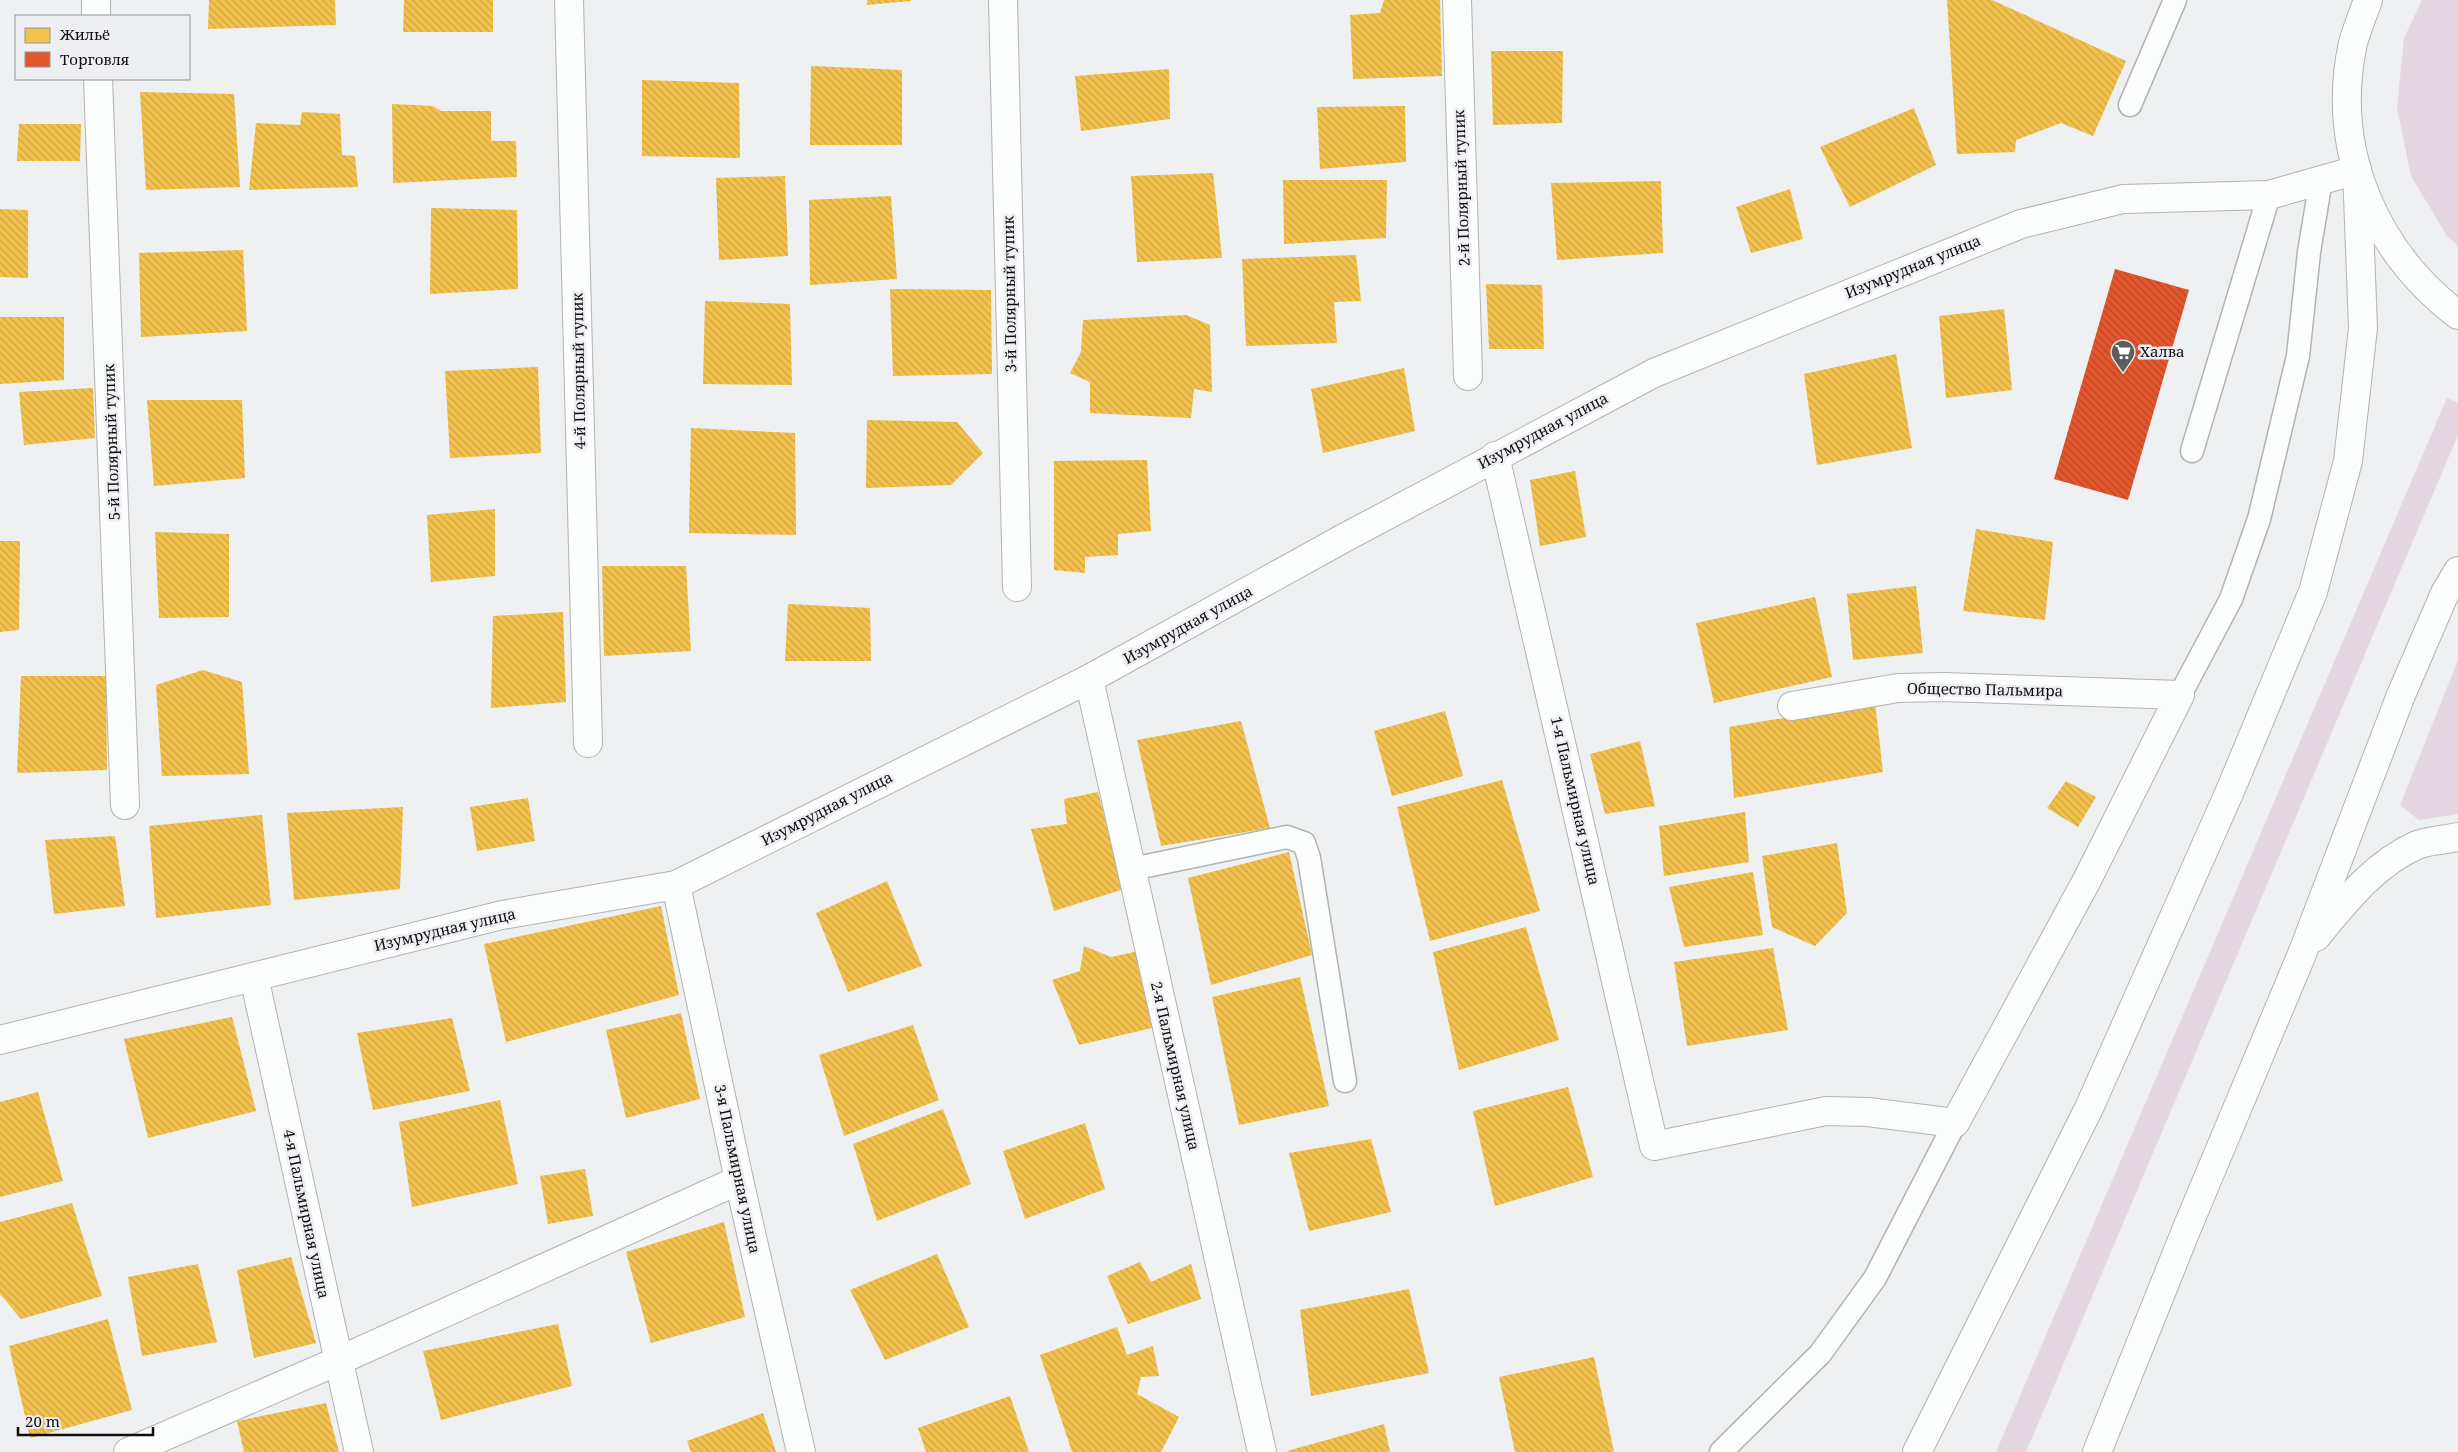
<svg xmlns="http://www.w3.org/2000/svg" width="2458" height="1452" viewBox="0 0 2458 1452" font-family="'Noto Serif',serif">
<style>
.grass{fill:#e4d7e2}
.homes{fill:url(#homes-back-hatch)}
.shops{fill:url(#shops-back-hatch)}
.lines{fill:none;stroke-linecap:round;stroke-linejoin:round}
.service-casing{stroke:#b2b3b4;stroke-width:25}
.minor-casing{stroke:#b2b3b4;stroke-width:30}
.primary-casing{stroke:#b2b3b4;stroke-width:30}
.service{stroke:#fcfdfd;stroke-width:22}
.minor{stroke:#fcfdfd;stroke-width:28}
.primary{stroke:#fcfdfd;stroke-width:28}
.labels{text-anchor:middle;stroke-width:5;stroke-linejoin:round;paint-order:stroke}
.street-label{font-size:15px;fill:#0e0e10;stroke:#edeff3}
.poi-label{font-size:15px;fill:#0e0e10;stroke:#edeff3;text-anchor:start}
</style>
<defs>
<pattern id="homes-back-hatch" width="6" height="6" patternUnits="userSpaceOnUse" patternTransform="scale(1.25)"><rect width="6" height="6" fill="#f2c14e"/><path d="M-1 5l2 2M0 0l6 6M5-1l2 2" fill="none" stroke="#cea543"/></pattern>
<pattern id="shops-back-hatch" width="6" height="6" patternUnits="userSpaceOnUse" patternTransform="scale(1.25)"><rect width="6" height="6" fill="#e4572e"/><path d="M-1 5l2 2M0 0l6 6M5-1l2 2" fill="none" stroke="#b74626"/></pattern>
</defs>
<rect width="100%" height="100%" fill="#eef0f2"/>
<!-- grass -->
<g class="grass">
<path d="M 2422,0 L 2458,0 L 2458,246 L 2447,236 L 2411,176 L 2397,108 L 2404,38 Z"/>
<path d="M 2447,398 L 2458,403 L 2458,435 L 2026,1452 L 1996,1452 Z"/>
<path d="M 2458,660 L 2458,814 L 2419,820 L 2400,805 Z"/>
</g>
<!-- homes -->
<g class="homes">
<path d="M 209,0 L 335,0 L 336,25 L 208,29 Z"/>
<path d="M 404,0 L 493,0 L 493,32 L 403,32 Z"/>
<path d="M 867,0 L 911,0 L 911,1 L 867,5 Z"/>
<path d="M 1384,0 L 1440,0 L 1442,76 L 1353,79 L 1350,15 L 1380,13 Z"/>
<path d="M 1947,0 L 1992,0 L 2126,61 L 2093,136 L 2061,123 L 2016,140 L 2015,152 L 1957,154 Z"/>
<path d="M 1491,51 L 1563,51 L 1562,123 L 1493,125 Z"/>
<path d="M 811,66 L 902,70 L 902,145 L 810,145 Z"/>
<path d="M 1169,69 L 1170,119 L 1081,131 L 1075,76 Z"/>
<path d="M 642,80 L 739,83 L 740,158 L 642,156 Z"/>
<path d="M 140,92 L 234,94 L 240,187 L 146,190 Z"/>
<path d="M 392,104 L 433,106 L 441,111 L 491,111 L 491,141 L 516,141 L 517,177 L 393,183 Z"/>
<path d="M 1405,106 L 1406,162 L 1320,169 L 1317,107 Z"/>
<path d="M 1914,108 L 1936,165 L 1850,207 L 1820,147 Z"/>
<path d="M 302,112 L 340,114 L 342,155 L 355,156 L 358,187 L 249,190 L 256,123 L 300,125 Z"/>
<path d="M 19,124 L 81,124 L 80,161 L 17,161 Z"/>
<path d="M 1213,173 L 1222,258 L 1137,262 L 1131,176 Z"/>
<path d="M 785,176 L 788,256 L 719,260 L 716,178 Z"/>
<path d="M 1283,180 L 1387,180 L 1386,238 L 1284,244 Z"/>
<path d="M 1661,181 L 1663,253 L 1557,260 L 1551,183 Z"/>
<path d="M 1790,189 L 1803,239 L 1751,253 L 1736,207 Z"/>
<path d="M 891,196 L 897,279 L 810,285 L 809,200 Z"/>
<path d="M 431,208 L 517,210 L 518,289 L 430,294 Z"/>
<path d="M 0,209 L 28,210 L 28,278 L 0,277 Z"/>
<path d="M 243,250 L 247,331 L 141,337 L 139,253 Z"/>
<path d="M 1356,255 L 1361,301 L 1334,302 L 1337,343 L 1246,346 L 1242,259 Z"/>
<path d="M 1486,284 L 1542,285 L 1544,349 L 1489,349 Z"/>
<path d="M 890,289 L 991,290 L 992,374 L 893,376 Z"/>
<path d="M 705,301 L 790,304 L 792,385 L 703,384 Z"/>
<path d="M 2004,309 L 2012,390 L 1946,398 L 1939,316 Z"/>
<path d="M 1186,315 L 1210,325 L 1212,392 L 1194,389 L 1191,418 L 1090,413 L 1090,382 L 1070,373 L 1081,352 L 1083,320 Z"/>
<path d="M 0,317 L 64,317 L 64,380 L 0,384 Z"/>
<path d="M 1896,354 L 1912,448 L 1817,465 L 1804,374 Z"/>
<path d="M 538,367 L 541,453 L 450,458 L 445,371 Z"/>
<path d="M 1404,368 L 1415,431 L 1323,453 L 1311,389 Z"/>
<path d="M 93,388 L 95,438 L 24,445 L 19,392 Z"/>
<path d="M 147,400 L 242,400 L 245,478 L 154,486 Z"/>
<path d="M 867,420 L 957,422 L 983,453 L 951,485 L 866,488 Z"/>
<path d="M 691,428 L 795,433 L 796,535 L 689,533 Z"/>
<path d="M 1147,460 L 1151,531 L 1118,534 L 1118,555 L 1085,557 L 1085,573 L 1054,570 L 1054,461 Z"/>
<path d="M 1575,471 L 1586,537 L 1540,546 L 1530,480 Z"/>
<path d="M 495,509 L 495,576 L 431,582 L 427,515 Z"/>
<path d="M 1976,529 L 2053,542 L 2045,620 L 1963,611 Z"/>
<path d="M 155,532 L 229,534 L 229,617 L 159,618 Z"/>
<path d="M 0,541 L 20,541 L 19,630 L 0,632 Z"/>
<path d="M 602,566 L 686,566 L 691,651 L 604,656 Z"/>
<path d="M 1916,586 L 1923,653 L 1853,660 L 1847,594 Z"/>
<path d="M 1815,597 L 1832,677 L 1714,703 L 1696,623 Z"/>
<path d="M 788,604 L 870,608 L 871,661 L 785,661 Z"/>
<path d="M 563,612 L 566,702 L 491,708 L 493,616 Z"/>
<path d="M 203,670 L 242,682 L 249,774 L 162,776 L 156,685 Z"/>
<path d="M 21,676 L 106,676 L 107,770 L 17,773 Z"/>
<path d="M 1875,703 L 1883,772 L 1734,798 L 1729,727 Z"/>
<path d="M 1445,711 L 1463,776 L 1392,796 L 1374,731 Z"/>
<path d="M 1241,721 L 1270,828 L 1161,846 L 1137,740 Z"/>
<path d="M 1640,741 L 1655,806 L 1605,814 L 1590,754 Z"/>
<path d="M 1502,780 L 1540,911 L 1430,941 L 1397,807 Z"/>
<path d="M 2066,781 L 2096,797 L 2078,827 L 2047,808 Z"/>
<path d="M 1098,792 L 1124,889 L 1054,911 L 1031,829 L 1067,824 L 1064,799 Z"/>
<path d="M 528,798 L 535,841 L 477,851 L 470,807 Z"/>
<path d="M 403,807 L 400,889 L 294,900 L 287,813 Z"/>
<path d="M 1745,812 L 1749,862 L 1664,876 L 1659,826 Z"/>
<path d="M 262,815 L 271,905 L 156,918 L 149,826 Z"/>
<path d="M 115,836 L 125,906 L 54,914 L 45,840 Z"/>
<path d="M 1837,843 L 1847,913 L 1815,946 L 1772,927 L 1762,856 Z"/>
<path d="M 1289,852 L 1312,955 L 1211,985 L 1188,878 Z"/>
<path d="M 1753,872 L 1763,935 L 1684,947 L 1669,887 Z"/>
<path d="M 887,881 L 922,966 L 848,992 L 816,913 Z"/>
<path d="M 661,906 L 679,995 L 506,1042 L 484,944 Z"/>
<path d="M 1526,927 L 1559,1040 L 1459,1070 L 1433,952 Z"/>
<path d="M 1084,946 L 1111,957 L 1139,951 L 1152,1028 L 1079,1045 L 1052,980 L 1080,971 Z"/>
<path d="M 1773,948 L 1788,1030 L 1687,1046 L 1674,962 Z"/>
<path d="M 1300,977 L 1329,1106 L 1239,1125 L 1212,997 Z"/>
<path d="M 681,1013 L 700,1099 L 626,1118 L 606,1030 Z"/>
<path d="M 232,1017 L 256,1111 L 148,1138 L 124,1039 Z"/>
<path d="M 452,1018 L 470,1091 L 373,1110 L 357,1033 Z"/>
<path d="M 913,1025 L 939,1100 L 844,1136 L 819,1055 Z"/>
<path d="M 1568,1087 L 1593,1177 L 1495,1206 L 1473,1111 Z"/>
<path d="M 38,1092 L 63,1181 L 0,1197 L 0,1102 Z"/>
<path d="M 500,1100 L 518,1184 L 412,1207 L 399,1122 Z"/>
<path d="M 943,1109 L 971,1184 L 877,1221 L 853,1144 Z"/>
<path d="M 1085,1123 L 1105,1189 L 1025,1219 L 1003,1151 Z"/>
<path d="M 1371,1139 L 1391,1212 L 1309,1231 L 1289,1153 Z"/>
<path d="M 585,1169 L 593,1216 L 548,1224 L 540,1176 Z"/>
<path d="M 72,1203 L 102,1296 L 21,1319 L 0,1294 L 0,1222 Z"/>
<path d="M 724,1222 L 745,1317 L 651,1343 L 626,1252 Z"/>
<path d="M 937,1254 L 969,1327 L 885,1360 L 850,1290 Z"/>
<path d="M 291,1257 L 316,1343 L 254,1358 L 237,1270 Z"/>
<path d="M 1140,1262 L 1151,1282 L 1191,1264 L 1201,1299 L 1128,1324 L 1107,1276 Z"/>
<path d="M 198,1264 L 217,1342 L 142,1356 L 128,1277 Z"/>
<path d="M 1409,1289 L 1429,1373 L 1311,1396 L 1300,1310 Z"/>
<path d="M 108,1319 L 132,1410 L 30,1438 L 9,1346 Z"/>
<path d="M 558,1324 L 572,1386 L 441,1420 L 423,1351 Z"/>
<path d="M 1117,1327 L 1127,1355 L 1153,1346 L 1159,1376 L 1141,1377 L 1137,1394 L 1179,1417 L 1161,1452 L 1072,1452 L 1040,1355 Z"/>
<path d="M 1594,1357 L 1614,1452 L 1515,1452 L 1499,1377 Z"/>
<path d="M 1010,1396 L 1029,1452 L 926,1452 L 918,1428 Z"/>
<path d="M 326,1403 L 339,1452 L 244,1452 L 237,1421 Z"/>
<path d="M 763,1413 L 776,1452 L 691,1452 L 687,1441 Z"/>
<path d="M 1384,1424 L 1390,1452 L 1288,1452 L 1287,1451 Z"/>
</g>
<!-- shops -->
<path class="shops" d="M 2115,269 L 2189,290 L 2128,500 L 2054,479 Z"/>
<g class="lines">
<defs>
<g id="service">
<path d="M 2130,105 L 2175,0"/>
<path d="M 2192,451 L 2269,195"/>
<path d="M 2180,695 L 2231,599 L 2259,519 L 2298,356 L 2309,252 L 2321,180"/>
<path d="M 1132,869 L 1287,837 L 1304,843 L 1309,858 L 1345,1081"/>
<path d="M 1721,1452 L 1820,1354 L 1875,1278 L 1955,1123"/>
</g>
<g id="minor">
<path d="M 96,0 L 96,16"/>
<path d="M 569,0 L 588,743"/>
<path d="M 1003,0 L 1017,587"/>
<path d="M 1457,0 L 1468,376"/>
<path d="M 98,79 L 125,805"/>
<path d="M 1495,456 L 1654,1146 L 1826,1111 L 1868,1112 L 1955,1123 L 2087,880 L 2180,695 L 1944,687 L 1898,688 L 1792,706"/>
<path d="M 1089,679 L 1262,1452"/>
<path d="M 676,885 L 739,1180 L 801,1452"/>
<path d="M 254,977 L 359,1452"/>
<path d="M 0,1040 L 502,915 L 676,885 L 1089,679 L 1344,538 L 1654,373 L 2021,224 L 2123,199 L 2269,195 L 2357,170"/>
<path d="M 128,1452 L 338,1361 L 739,1180"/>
</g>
<g id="primary">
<path d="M 2368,0 C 2363,14 2357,29 2353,43 C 2330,149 2374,251 2458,315"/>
<path d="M 2316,937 C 2345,902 2374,864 2417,845 C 2429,840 2445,840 2458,837"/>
<path d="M 1917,1452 L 2089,1108 L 2230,791 L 2313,592 L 2348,461 L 2363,328 L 2357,170"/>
<path d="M 2097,1452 L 2187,1228 L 2302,954 L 2401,695 L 2445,593 L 2458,571"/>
</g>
</defs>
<!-- service casing -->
<use href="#service" class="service-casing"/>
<!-- minor casing -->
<use href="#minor" class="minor-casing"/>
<!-- primary casing -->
<use href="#primary" class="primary-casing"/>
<!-- service -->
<use href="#service" class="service"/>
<!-- minor -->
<use href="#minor" class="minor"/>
<!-- primary -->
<use href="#primary" class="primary"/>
</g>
<!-- icons -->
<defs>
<symbol id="supermarket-pin" viewBox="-11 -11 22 30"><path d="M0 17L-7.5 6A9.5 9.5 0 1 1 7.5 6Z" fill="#5c5d5f" stroke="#edeff3"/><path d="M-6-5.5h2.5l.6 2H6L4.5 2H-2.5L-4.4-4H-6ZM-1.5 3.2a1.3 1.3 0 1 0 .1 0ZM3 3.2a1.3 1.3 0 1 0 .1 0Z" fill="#fff"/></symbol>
</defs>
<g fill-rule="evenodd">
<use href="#supermarket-pin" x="2109" y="338" width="28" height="38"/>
</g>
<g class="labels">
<!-- street labels -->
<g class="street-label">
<text transform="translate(1462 188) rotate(-92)" y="5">2-й Полярный тупик</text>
<text transform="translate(1913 267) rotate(-22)" y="5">Изумрудная улица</text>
<text transform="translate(1010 294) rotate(-91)" y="5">3-й Полярный тупик</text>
<text transform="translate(579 371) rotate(-91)" y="5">4-й Полярный тупик</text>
<text transform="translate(1543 431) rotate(-28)" y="5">Изумрудная улица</text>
<text transform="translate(112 442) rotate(-92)" y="5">5-й Полярный тупик</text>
<text transform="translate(1188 625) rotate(-29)" y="5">Изумрудная улица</text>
<text transform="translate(1985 690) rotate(1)" y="5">Общество Пальмира</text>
<text transform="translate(1575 801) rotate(77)" y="5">1-я Пальмирная улица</text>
<text transform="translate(827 809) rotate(-27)" y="5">Изумрудная улица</text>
<text transform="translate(445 930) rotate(-13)" y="5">Изумрудная улица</text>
<text transform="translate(1175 1066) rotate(77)" y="5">2-я Пальмирная улица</text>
<text transform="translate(737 1169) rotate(78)" y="5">3-я Пальмирная улица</text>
<text transform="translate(306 1214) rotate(78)" y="5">4-я Пальмирная улица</text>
</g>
<!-- poi labels -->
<g class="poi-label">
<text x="2140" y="357">Халва</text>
</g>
</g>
<!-- legend -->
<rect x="15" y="15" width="175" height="65" fill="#edeff3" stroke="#949598"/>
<rect x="25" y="28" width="25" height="15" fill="#f2c14e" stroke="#949598"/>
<text x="60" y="40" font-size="15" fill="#0e0e10">Жильё</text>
<rect x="25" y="52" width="25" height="15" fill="#e4572e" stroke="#949598"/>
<text x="60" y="65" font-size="15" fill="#0e0e10">Торговля</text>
<!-- scale -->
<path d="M18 1427v8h135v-8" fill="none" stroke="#0e0e10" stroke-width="2.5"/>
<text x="25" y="1427" font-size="15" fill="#0e0e10" stroke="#edeff3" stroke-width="4" paint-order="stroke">20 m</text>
</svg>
